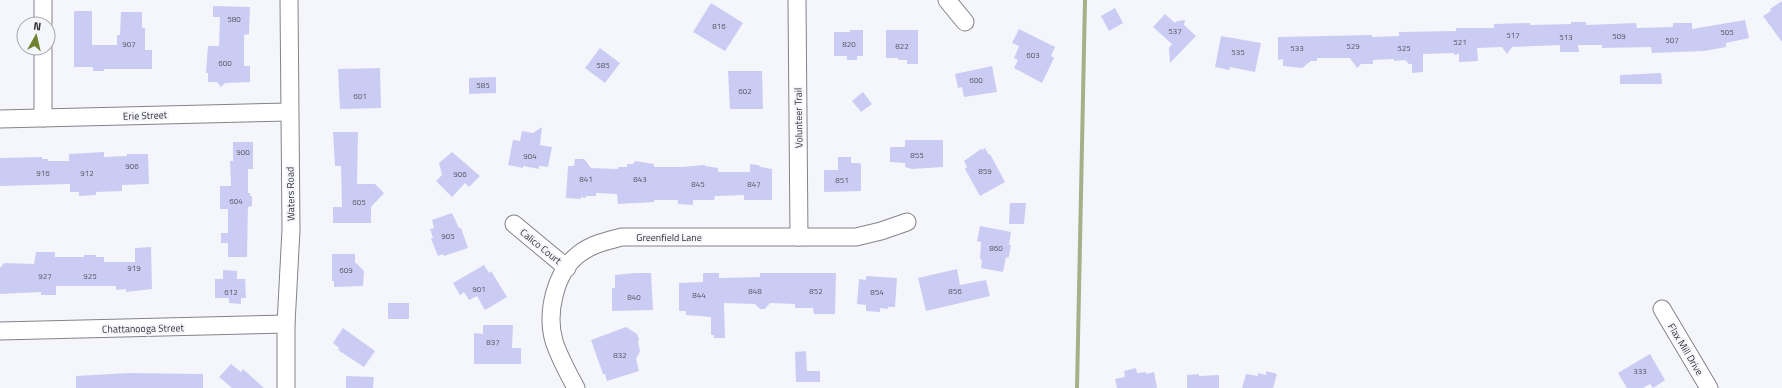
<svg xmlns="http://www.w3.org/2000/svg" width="1782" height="388" viewBox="0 0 1782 388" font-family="'Titillium Web',sans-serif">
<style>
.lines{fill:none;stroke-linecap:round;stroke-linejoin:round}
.stream{stroke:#a6af88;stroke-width:4}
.building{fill:#cbccf3}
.minor-casing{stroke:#838389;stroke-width:19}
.minor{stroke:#fff;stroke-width:17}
.labels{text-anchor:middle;stroke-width:4;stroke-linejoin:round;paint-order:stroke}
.number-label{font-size:8px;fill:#585864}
.street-label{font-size:10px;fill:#313134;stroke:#f5f6fc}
</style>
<rect width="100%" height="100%" fill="#f5f6fc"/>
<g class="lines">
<!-- stream -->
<path class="stream" d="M 1077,388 L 1085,0"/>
</g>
<!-- building -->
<g class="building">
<path d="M 1782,1 L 1782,42 L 1763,16 L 1771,11 L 1770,9 Z"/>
<path d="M 711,3 L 743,23 L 725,51 L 693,32 Z"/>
<path d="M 213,6 L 250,7 L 249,34 L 244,35 L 244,66 L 250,66 L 250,82 L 225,83 L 221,87 L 217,82 L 208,82 L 208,73 L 206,73 L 208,46 L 219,46 L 220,17 L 213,17 Z"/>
<path d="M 1115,8 L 1123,23 L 1109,31 L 1101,16 Z"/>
<path d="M 74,11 L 92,11 L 92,45 L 117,45 L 117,35 L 120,35 L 121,12 L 142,12 L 142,28 L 145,28 L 145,50 L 152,50 L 152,69 L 104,69 L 104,71 L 93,71 L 93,67 L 74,67 Z"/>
<path d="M 1165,14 L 1175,23 L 1177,21 L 1185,20 L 1184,25 L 1196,36 L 1170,63 L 1169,48 L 1172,44 L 1153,27 Z"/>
<path d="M 1745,20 L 1749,38 L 1726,43 L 1726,47 L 1704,51 L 1652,53 L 1651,47 L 1602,48 L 1602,45 L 1578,45 L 1579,52 L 1560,52 L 1560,45 L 1512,47 L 1507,54 L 1502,47 L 1477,48 L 1478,61 L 1459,62 L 1459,54 L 1454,55 L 1454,53 L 1423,54 L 1423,72 L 1412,73 L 1412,64 L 1409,64 L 1405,60 L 1394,61 L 1394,59 L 1373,60 L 1373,64 L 1361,64 L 1357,68 L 1350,58 L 1317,58 L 1317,61 L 1311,61 L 1302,68 L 1283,66 L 1283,59 L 1278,60 L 1278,37 L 1372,35 L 1372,37 L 1399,36 L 1399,32 L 1456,31 L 1456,28 L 1494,28 L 1494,24 L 1530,23 L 1530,25 L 1571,24 L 1571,22 L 1586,22 L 1586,25 L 1636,23 L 1637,28 L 1673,27 L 1673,23 L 1692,23 L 1692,29 Z"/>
<path d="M 1019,29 L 1055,47 L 1051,56 L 1054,58 L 1042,83 L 1014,68 L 1018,60 L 1014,58 L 1019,46 L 1012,43 Z"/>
<path d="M 850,30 L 863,30 L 863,56 L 857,56 L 857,60 L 847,60 L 847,56 L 834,56 L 834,32 L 850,32 Z"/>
<path d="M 886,30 L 918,30 L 918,64 L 907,64 L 907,60 L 898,60 L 898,58 L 886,58 Z"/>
<path d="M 1221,36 L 1261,43 L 1255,72 L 1230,67 L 1229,70 L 1215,67 Z"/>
<path d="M 600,48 L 620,63 L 605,83 L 585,68 Z"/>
<path d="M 992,66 L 997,92 L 964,97 L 962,87 L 958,88 L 955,74 Z"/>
<path d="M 380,68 L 381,108 L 340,109 L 338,69 Z"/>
<path d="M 728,71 L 762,71 L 763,109 L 730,109 Z"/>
<path d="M 1661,73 L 1662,84 L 1620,84 L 1620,75 Z"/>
<path d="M 496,77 L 496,93 L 469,94 L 469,78 Z"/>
<path d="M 863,92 L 872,104 L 861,112 L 852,101 Z"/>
<path d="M 542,127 L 540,145 L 552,147 L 548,167 L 539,166 L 539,169 L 523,166 L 523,168 L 508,165 L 513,140 L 520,141 L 522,131 L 533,133 Z"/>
<path d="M 333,132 L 358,132 L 357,184 L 375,184 L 384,193 L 371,207 L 371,223 L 333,223 L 333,207 L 342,207 L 341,166 L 335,166 Z"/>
<path d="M 905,140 L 943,140 L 943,167 L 912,169 L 905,167 L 905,163 L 890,162 L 890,147 L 905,147 Z"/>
<path d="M 233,142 L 253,142 L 253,169 L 248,169 L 248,193 L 250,193 L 250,196 L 252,196 L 252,206 L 248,207 L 247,257 L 228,257 L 228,243 L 221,243 L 221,233 L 228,233 L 228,209 L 220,209 L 220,186 L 231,186 L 230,161 L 233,161 Z"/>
<path d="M 985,148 L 989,155 L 990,154 L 1005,182 L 980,196 L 965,169 L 967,167 L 964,161 L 981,149 L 982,150 Z"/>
<path d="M 104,152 L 104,157 L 127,156 L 127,154 L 148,154 L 149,184 L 122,185 L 122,191 L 96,192 L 96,195 L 79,196 L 79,192 L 70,192 L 70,184 L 0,186 L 0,158 L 42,157 L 42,159 L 48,159 L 48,161 L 69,161 L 69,154 Z"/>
<path d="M 452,152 L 480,176 L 469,187 L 465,183 L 452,197 L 436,181 L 442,175 L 439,163 Z"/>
<path d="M 838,157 L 851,157 L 851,163 L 859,163 L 861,164 L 861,191 L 824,192 L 824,170 L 838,170 Z"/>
<path d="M 575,159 L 584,159 L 591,168 L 618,169 L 618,167 L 627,167 L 627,164 L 633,164 L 635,161 L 654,164 L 654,167 L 681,167 L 705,165 L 705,166 L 718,168 L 718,172 L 750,172 L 750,164 L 758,165 L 761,167 L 772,169 L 772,200 L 744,200 L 744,195 L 718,196 L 715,196 L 714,200 L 693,200 L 693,205 L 678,204 L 678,200 L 654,200 L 654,202 L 618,204 L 617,194 L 596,193 L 596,196 L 586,196 L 586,198 L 581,197 L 581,199 L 566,198 L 568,166 L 574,166 Z"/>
<path d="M 1010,203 L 1026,203 L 1024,224 L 1009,224 Z"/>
<path d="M 452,213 L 459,228 L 461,228 L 468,248 L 444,256 L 443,254 L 438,256 L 431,239 L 433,238 L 430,229 L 434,228 L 432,220 Z"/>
<path d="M 980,226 L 1011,232 L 1009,245 L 1011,245 L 1009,256 L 1008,258 L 1006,257 L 1003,272 L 981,268 L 982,260 L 980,259 L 981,242 L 977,241 Z"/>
<path d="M 151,247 L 152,289 L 126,292 L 126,289 L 116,290 L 116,286 L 56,286 L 56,295 L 41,295 L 41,292 L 0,294 L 0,268 L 4,263 L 34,264 L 36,252 L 55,252 L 55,257 L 84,257 L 84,255 L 96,255 L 96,257 L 104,257 L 104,262 L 135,262 L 135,248 Z"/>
<path d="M 332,254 L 355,254 L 355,262 L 364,271 L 363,286 L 334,287 L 334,281 L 332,281 Z"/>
<path d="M 484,265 L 489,273 L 491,271 L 507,297 L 485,310 L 477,296 L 469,300 L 464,292 L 460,295 L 453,283 Z"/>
<path d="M 957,269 L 960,285 L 986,280 L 990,296 L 926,311 L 918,278 Z"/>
<path d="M 223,270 L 237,271 L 237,279 L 245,279 L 246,298 L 241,298 L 241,304 L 229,303 L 229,298 L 215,298 L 215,279 L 223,279 Z"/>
<path d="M 635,273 L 651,273 L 653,310 L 612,311 L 612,288 L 615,288 L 615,275 Z"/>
<path d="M 703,273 L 719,273 L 719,278 L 760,277 L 760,273 L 836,273 L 835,314 L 814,314 L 813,308 L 795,308 L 795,304 L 770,303 L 765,309 L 760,309 L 755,304 L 724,303 L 725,338 L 714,338 L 714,335 L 711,335 L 711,317 L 686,315 L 686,311 L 679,311 L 679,283 L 703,282 Z"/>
<path d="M 866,276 L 897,278 L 895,307 L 888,307 L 888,309 L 880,308 L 880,312 L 866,311 L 866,305 L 857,304 L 859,279 L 866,280 Z"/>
<rect x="388" y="303" width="21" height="16"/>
<path d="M 483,325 L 513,325 L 512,348 L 521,348 L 521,364 L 474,364 L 474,333 L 483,334 Z"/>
<path d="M 626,327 L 637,334 L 639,339 L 638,342 L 640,351 L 636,359 L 639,371 L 607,381 L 605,374 L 603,374 L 591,340 Z"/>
<path d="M 343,328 L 375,351 L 364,367 L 338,350 L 339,348 L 333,343 Z"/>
<path d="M 806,351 L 807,371 L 820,371 L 820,382 L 796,382 L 795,352 Z"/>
<path d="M 1650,354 L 1665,380 L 1653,388 L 1650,384 L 1643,388 L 1627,388 L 1618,373 Z"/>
<path d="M 231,364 L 241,372 L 243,369 L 264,388 L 232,388 L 219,377 Z"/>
<path d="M 1136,368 L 1137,373 L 1146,372 L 1146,374 L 1154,372 L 1157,388 L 1117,388 L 1115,379 L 1125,377 L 1124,371 Z"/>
<path d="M 1266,371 L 1277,374 L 1273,388 L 1242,388 L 1246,374 L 1258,376 L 1258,373 L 1266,375 Z"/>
<path d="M 129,373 L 203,374 L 203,388 L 76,388 L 76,376 Z"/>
<path d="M 1199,374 L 1199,376 L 1219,375 L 1219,388 L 1187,388 L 1187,375 Z"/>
<path d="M 346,376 L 374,377 L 373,388 L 346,388 Z"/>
</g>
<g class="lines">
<defs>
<g id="minor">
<path d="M 797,0 L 799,237"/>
<path d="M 947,0 L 965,22"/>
<path d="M 43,24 L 43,0"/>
<path d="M 43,118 L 43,48"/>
<path d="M 0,119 L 289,112"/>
<path d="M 514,224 L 567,268"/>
<path d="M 1662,309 L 1709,388"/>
<path d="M 0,331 L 286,324"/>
<path d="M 286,388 L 286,324 L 291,230 L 289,0"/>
<path d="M 576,388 C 568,373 559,357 554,341 C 546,313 555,272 579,254 C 592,244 606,241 622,237 L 856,237 L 881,231 L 907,222"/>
</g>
</defs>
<!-- minor casing -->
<use href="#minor" class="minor-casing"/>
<!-- minor -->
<use href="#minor" class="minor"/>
</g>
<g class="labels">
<!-- number labels -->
<g class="number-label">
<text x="234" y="22">580</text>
<text x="719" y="29">816</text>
<text x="1175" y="34">537</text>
<text x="1727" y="35">505</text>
<text x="1513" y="38">517</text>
<text x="1619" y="39">509</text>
<text x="1566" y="40">513</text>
<text x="1672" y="43">507</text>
<text x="1460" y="45">521</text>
<text x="129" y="47">907</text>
<text x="849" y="47">820</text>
<text x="902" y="49">822</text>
<text x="1353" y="49">529</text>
<text x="1297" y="51">533</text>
<text x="1404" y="51">525</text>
<text x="1238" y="55">535</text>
<text x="1033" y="58">603</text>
<text x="225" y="66">600</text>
<text x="603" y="68">585</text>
<text x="976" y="83">600</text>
<text x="483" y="88">585</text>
<text x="745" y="94">602</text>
<text x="360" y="99">601</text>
<text x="243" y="155">900</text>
<text x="917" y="158">855</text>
<text x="530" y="159">904</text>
<text x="132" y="169">906</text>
<text x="985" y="174">859</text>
<text x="43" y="176">916</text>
<text x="87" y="176">912</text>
<text x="460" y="177">906</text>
<text x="586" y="182">841</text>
<text x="640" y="182">843</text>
<text x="842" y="183">851</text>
<text x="698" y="187">845</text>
<text x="754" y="187">847</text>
<text x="236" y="204">604</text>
<text x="359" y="205">605</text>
<text x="448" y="239">905</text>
<text x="996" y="251">860</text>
<text x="134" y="271">919</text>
<text x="346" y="273">609</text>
<text x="45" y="279">927</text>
<text x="90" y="279">925</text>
<text x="479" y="292">901</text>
<text x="755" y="294">848</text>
<text x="816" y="294">852</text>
<text x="955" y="294">856</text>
<text x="231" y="295">612</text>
<text x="877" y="295">854</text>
<text x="699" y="298">844</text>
<text x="634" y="300">840</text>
<text x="493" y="345">837</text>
<text x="620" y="358">832</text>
<text x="1640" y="374">333</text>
</g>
<!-- street labels -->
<g class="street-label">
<text transform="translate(145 115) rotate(-2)" y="4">Erie Street</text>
<text transform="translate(798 118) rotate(-91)" y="4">Volunteer Trail</text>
<text transform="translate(290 194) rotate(-91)" y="4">Waters Road</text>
<text x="669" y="241">Greenfield Lane</text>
<text transform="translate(541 246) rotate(39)" y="4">Calico Court</text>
<text transform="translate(143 328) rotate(-1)" y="4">Chattanooga Street</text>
<text transform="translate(1686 349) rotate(59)" y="4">Flax Mill Drive</text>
</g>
</g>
<!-- north arrow -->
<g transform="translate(36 36) rotate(8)"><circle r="19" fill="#f5f6fc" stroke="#a7a7ac"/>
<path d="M0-3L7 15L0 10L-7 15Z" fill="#72812f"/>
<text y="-6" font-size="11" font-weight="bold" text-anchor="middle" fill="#313134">N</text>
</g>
</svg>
